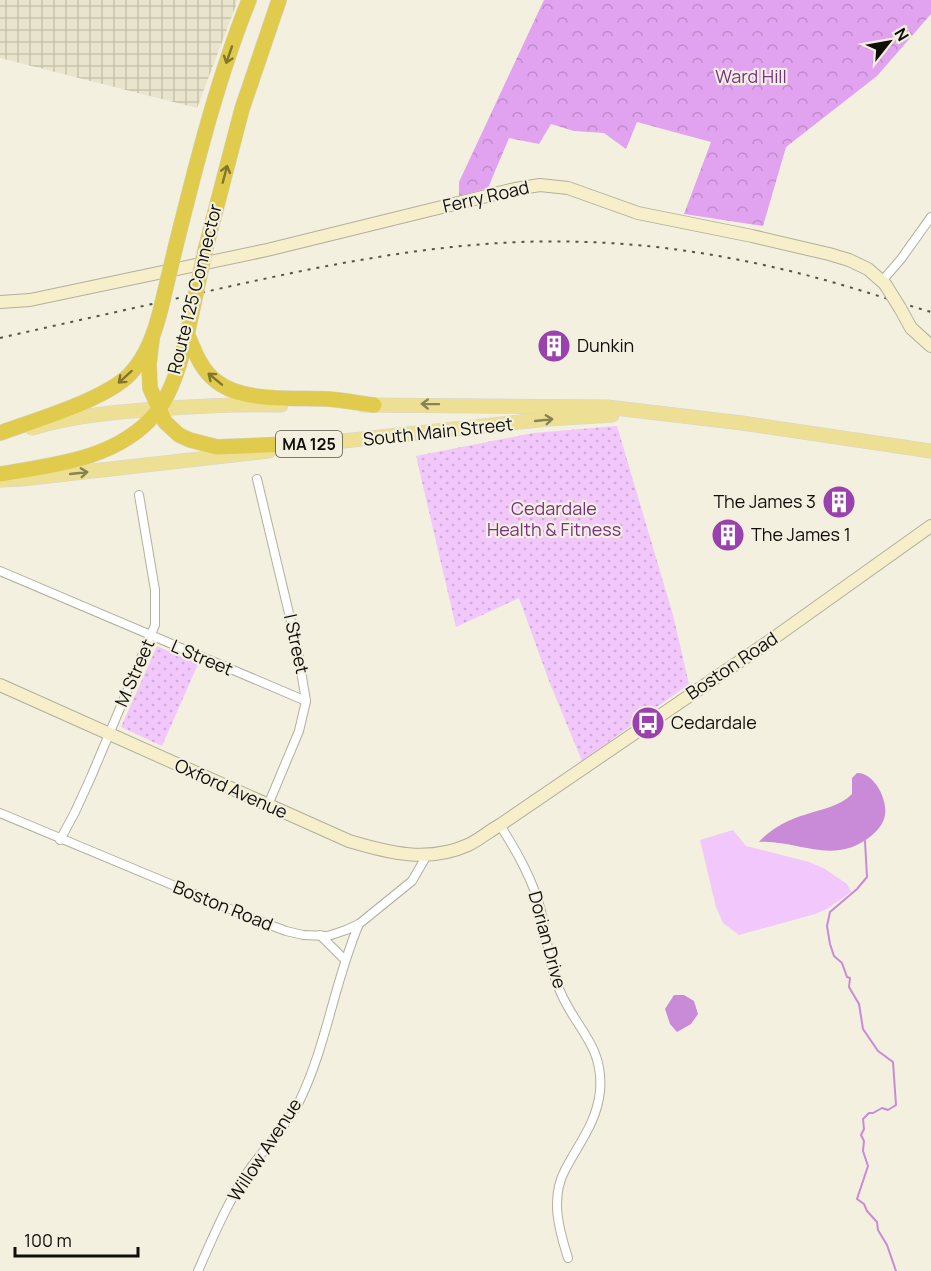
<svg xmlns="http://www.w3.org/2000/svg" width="931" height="1271" viewBox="0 0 931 1271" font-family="Manrope,sans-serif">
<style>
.industrial{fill:url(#industrial-grid)}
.grass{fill:#f2c7fb}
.forest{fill:url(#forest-crowns)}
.park{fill:url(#park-dots)}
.water{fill:#c98bd7}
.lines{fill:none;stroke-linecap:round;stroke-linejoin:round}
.stream{stroke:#c98bd7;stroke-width:2}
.street-casing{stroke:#b2af9f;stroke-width:10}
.secondary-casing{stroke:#b2af9f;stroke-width:14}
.primary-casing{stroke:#d4d4d3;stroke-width:15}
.highway-casing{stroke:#d4d4d3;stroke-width:16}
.street{stroke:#fff;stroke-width:8}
.secondary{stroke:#f6efca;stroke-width:12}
.primary{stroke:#ede094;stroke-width:14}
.highway{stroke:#e1cb4d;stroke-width:15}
.rail{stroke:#55534a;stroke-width:2;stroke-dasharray:3 6;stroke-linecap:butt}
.secondary-bridge-casing{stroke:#b2af9f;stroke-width:14;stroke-linecap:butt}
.highway-bridge-casing{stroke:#d4d4d3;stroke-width:16;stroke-linecap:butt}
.secondary-bridge{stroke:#f6efca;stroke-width:12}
.highway-bridge{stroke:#e1cb4d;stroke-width:15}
.oneway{stroke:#82762e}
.oneway2{stroke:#898255}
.labels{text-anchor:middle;stroke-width:4.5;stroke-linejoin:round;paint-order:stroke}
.shield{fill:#f3f0df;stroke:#535248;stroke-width:1.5}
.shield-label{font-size:16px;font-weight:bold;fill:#0f0e08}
.park-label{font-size:18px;fill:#792f8a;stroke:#f3f0df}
.street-label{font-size:18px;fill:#0f0e08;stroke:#f3f0df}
.poi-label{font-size:18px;fill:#0f0e08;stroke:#f3f0df;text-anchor:start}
</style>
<defs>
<pattern id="industrial-grid" width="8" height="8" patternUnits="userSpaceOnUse" patternTransform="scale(1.5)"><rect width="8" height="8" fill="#e9e5cc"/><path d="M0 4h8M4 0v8" fill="none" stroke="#c7c3ae"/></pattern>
<pattern id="forest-crowns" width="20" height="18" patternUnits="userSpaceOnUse" patternTransform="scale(1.5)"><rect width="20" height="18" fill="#e1a2ef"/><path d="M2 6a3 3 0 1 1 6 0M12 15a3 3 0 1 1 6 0" fill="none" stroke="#c08acb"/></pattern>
<pattern id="park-dots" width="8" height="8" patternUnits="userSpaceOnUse" patternTransform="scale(1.5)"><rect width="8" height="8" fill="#f2c7fb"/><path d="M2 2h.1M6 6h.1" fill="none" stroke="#ceaad6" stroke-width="1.8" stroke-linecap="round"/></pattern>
</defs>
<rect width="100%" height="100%" fill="#f3f0df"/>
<!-- industrial -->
<path class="industrial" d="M 0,0 L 238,0 L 197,108 L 0,58 Z"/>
<!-- grass -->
<path class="grass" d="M 733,830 L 746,846 L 809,862 L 825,869 L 847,884 L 851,892 L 827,909 L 815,914 L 739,935 L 723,923 L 716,907 L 700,840 Z"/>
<!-- forest -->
<path class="forest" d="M 544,0 L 931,0 L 931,14 L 877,76 L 786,147 L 763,226 L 684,214 L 711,142 L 637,122 L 626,149 L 604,133 L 574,131 L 551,124 L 539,144 L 509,138 L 488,188 L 459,196 L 459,182 Z"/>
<!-- park -->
<g class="park">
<path d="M 617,426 L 673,615 L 689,684 L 582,761 L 549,681 L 519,598 L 456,627 L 416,456 L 533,433 Z"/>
<path d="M 157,646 L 198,664 L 162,746 L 121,727 Z"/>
</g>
<!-- water -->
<g class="water">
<path d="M 857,773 C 874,772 888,800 885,815 C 883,830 863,844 849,848 C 819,857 790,840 759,842 C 770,829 788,820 804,815 C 821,809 839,807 852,794 L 852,778 Z"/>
<path d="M 674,995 L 684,995 L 694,1001 L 698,1014 L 691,1024 L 677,1032 L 670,1024 L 665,1009 Z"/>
</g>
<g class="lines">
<!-- stream -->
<path class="stream" d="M 865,841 L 867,877 L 857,889 L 830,912 L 827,926 L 830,944 L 834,956 L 842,963 L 847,977 L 850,978 L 849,987 L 859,1004 L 863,1029 L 878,1051 L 893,1062 L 896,1105 L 888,1110 L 882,1108 L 873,1113 L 869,1113 L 863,1119 L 864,1129 L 861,1135 L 864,1141 L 863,1151 L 868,1166 L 857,1199 L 864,1204 L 867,1211 L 877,1222 L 878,1230 L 887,1245 L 896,1271"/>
<defs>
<g id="street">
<path d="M 882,281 L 901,259 L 931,217"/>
<path d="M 257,479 L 297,647 L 306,701 L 299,731 L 268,805"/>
<path d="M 0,571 L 306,701"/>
<path d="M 0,813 L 254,919 L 286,931 L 303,935 L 328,936 L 346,930 L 359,924 L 412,881 L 427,855"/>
<path d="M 500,825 C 517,852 533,880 541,911 C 547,938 549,966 560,991 C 575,1028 604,1045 600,1091 C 597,1122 579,1143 565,1170 C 550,1198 559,1230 568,1258"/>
<path d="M 60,840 L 75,812 L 91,777 L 155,625 L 155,590 L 139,495"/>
<path d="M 320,935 L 345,960"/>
<path d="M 198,1271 C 212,1239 226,1206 245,1176 C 261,1151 285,1129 299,1102 C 327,1045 334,982 359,924"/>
</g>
<g id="secondary">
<path d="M 0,302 L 30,300 L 267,250 L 515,189 L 540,185 L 568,188 L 638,213 L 752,236 L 829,254 L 849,260 L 868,269 L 885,284"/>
<path d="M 900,308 L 911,328 L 931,346"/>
<path d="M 0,685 L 349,841 C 389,853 428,863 468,845 C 479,840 489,831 500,825 L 771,640 L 931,526"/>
</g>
<g id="primary">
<path d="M 363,405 L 607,407 L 742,423 L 931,451"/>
<path d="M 32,428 C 73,416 114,412 156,409 C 198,406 239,404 281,405"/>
<path d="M 306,445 L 548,419 L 612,415"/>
<path d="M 0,480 L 22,479 L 269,451"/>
</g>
<g id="highway">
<path d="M 175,249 C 196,165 217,80 249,0"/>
<path d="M 205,251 L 242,109 L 279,0"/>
<path d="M 187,334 C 195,351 200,369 216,381 C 243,403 294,397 328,399 C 343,400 358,403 374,405"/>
<path d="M 152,339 L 149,364 L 150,388 L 165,422 L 179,435 L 190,440 L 217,447 L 317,443"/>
<path d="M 0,433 C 35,420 105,400 130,374 C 147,356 155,332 161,308"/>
<path d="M 0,474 C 53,465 118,459 155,414 C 177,387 186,341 193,307"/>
</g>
</defs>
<!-- street casing -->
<use href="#street" class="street-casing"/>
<!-- secondary casing -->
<use href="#secondary" class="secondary-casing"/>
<!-- primary casing -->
<use href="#primary" class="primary-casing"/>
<!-- highway casing -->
<use href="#highway" class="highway-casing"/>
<!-- street -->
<use href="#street" class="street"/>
<!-- secondary -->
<use href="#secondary" class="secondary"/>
<!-- primary -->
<use href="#primary" class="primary"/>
<!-- highway -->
<use href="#highway" class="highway"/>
<!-- rail -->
<path class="rail" d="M 0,338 C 70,322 140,307 209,291 C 334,263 458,237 586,242 C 657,244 730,256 798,273 C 843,284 887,299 931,312"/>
<defs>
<path id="secondary-bridge" d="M 885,284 L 900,308"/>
<g id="highway-bridge">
<path d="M 193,307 L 205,251"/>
<path d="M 161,308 L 175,249"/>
</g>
</defs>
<!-- secondary-bridge casing -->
<use href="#secondary-bridge" class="secondary-bridge-casing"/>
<!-- highway-bridge casing -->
<use href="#highway-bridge" class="highway-bridge-casing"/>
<!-- secondary-bridge -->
<use href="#secondary-bridge" class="secondary-bridge"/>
<!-- highway-bridge -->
<use href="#highway-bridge" class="highway-bridge"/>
</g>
<!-- one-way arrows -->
<defs><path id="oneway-shaft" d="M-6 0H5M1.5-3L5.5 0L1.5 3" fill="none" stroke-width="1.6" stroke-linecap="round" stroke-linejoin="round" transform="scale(1.5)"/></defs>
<g class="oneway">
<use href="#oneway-shaft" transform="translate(229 55) rotate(109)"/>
<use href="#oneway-shaft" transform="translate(225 174) rotate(-75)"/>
<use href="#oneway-shaft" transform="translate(125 377) rotate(138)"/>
<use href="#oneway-shaft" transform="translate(215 379) rotate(-141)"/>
</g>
<g class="oneway2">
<use href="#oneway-shaft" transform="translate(430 404) rotate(-179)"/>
<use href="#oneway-shaft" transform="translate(544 420) rotate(-6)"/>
<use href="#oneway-shaft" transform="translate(79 473) rotate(-6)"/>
</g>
<!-- icons -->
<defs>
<symbol id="building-disc" viewBox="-11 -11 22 22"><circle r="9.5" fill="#9a41ad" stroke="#f3f0df"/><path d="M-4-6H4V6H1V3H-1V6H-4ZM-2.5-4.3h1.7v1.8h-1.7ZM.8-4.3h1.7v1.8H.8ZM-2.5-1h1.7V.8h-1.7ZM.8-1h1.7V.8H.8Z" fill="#fff"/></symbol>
<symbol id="bus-disc" viewBox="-11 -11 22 22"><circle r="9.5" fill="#9a41ad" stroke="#f3f0df"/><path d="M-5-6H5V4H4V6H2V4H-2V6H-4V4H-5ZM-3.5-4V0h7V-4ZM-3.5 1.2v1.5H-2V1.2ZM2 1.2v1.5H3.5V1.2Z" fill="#fff"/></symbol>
</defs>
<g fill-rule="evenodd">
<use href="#building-disc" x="535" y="327" width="38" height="38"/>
<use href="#building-disc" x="820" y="483" width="38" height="38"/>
<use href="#building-disc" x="709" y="516" width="38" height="38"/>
<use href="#bus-disc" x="629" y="704" width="38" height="38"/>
</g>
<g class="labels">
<!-- shield labels -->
<rect class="shield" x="276" y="431" width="66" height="26" rx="4.5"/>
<g class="shield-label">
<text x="309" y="450">MA 125</text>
</g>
<!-- park labels -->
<g class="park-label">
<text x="751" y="83">Ward Hill</text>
<text x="554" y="515">Cedardale<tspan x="554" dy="21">Health &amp; Fitness</tspan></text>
</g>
<!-- street labels -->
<g class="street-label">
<text transform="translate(486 197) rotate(-13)" y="6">Ferry Road</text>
<text transform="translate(195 289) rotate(-76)" y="6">Route 125 Connector</text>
<text transform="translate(438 432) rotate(-6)" y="6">South Main Street</text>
<text transform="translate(296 644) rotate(78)" y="6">I Street</text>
<text transform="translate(202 658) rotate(23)" y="6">L Street</text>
<text transform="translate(732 666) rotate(-34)" y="6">Boston Road</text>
<text transform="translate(135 673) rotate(-66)" y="6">M Street</text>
<text transform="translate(231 789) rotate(24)" y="6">Oxford Avenue</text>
<text transform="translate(223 906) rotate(22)" y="6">Boston Road</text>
<text transform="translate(547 940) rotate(75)" y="6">Dorian Drive</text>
<text transform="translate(265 1150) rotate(-57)" y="6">Willow Avenue</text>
</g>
<!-- poi labels -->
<g class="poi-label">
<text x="577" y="352">Dunkin</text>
<text x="816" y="508" text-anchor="end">The James 3</text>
<text x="751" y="541">The James 1</text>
<text x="671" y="729">Cedardale</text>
</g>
</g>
<!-- north arrow -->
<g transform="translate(889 42) rotate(59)" stroke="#f3f0df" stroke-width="4.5" paint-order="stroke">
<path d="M0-4.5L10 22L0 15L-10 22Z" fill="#0f0e08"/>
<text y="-9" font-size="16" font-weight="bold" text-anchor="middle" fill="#0f0e08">N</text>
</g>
<!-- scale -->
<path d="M15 1247v9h123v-9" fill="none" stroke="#0f0e08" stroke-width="3"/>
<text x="24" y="1247" font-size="18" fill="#0f0e08" stroke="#f3f0df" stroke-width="4.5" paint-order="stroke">100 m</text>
</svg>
